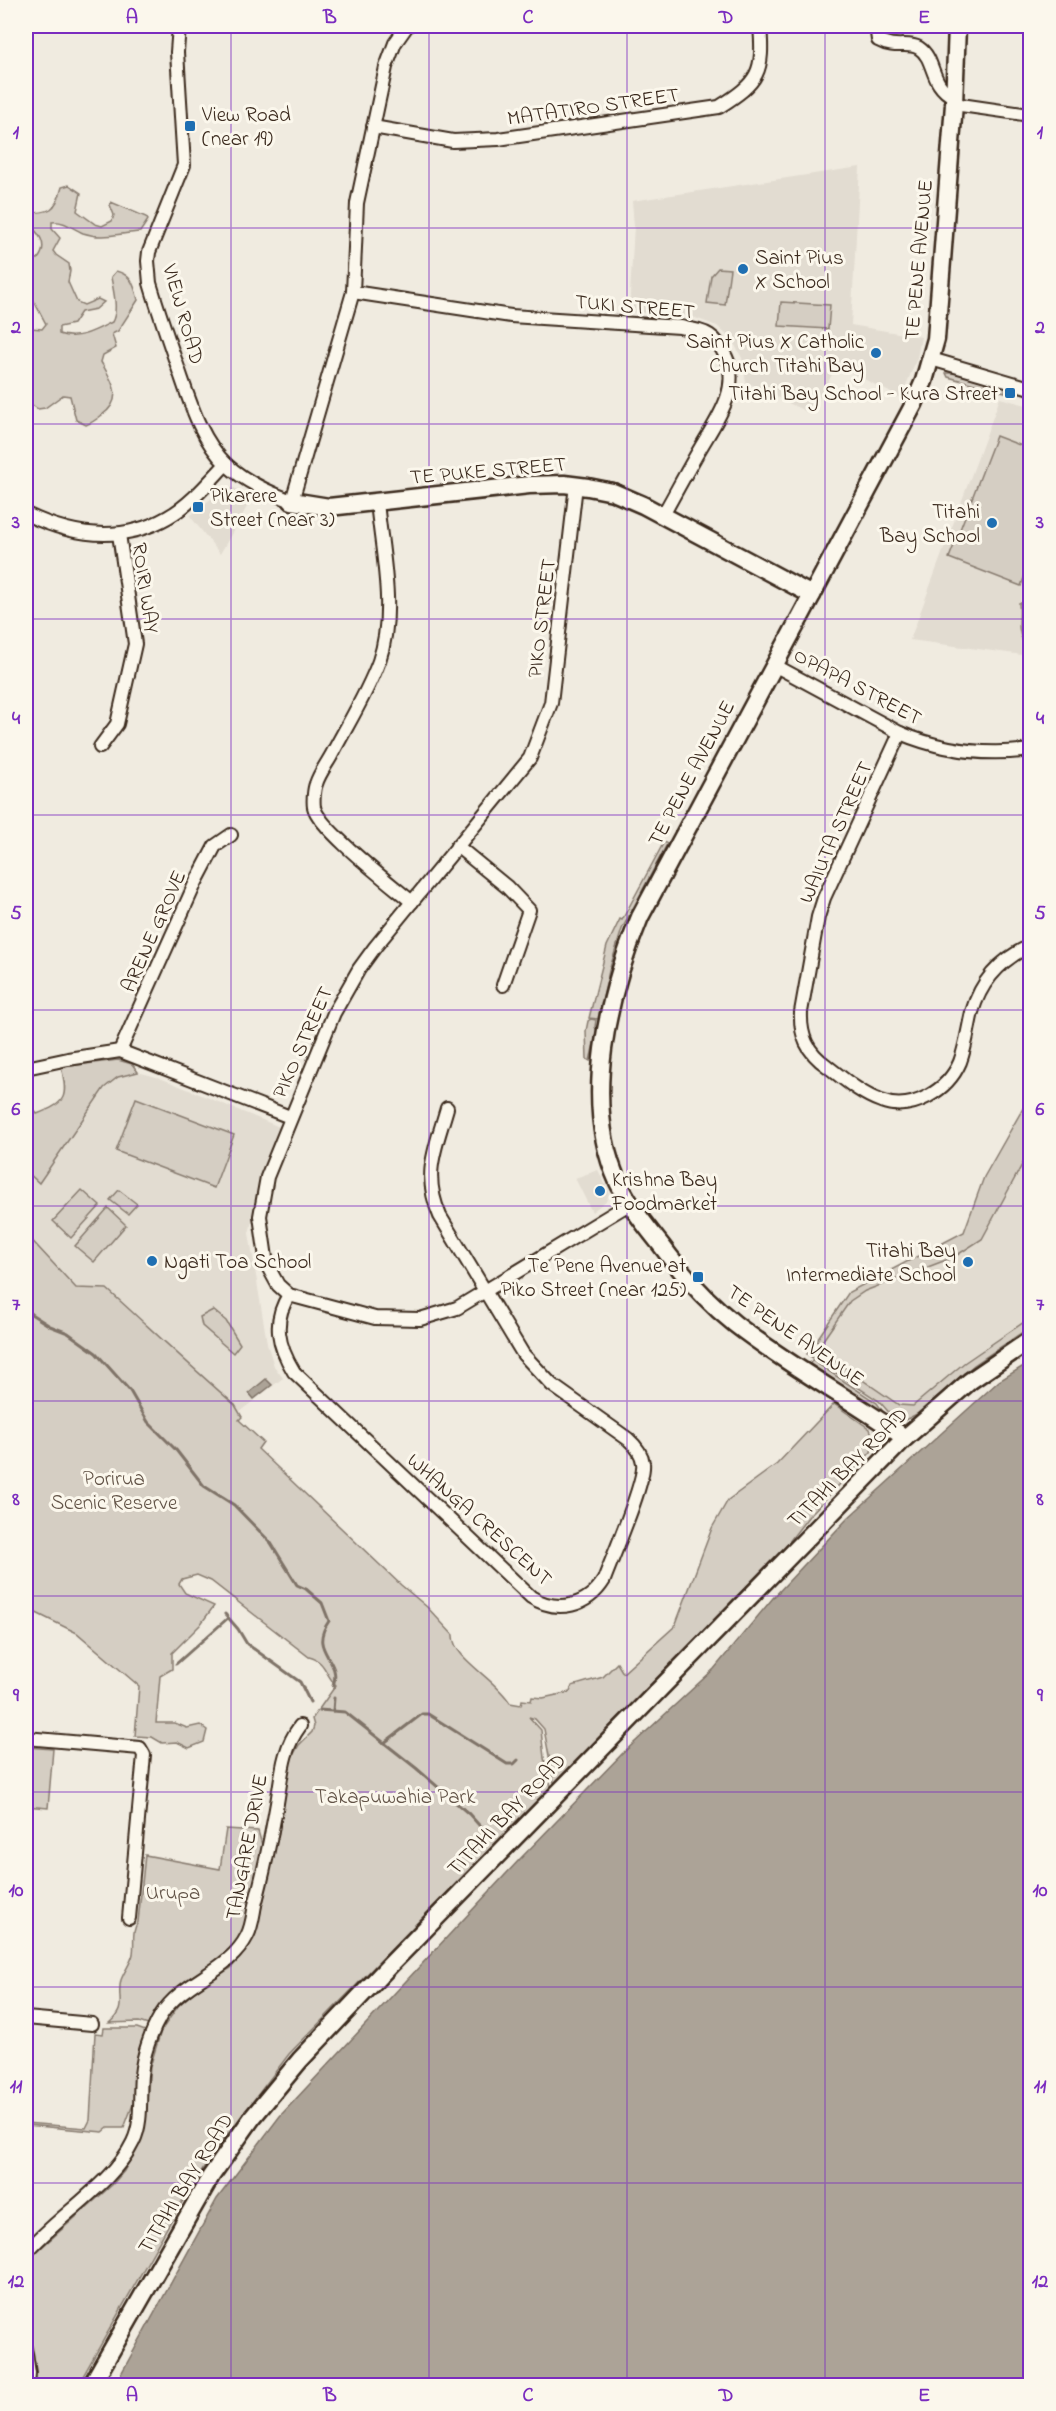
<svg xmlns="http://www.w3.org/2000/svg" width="1056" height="2411" viewBox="0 0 1056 2411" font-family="'Indie Flower',sans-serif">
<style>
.built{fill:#e2dcd1}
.green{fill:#d5cec3;stroke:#887c70;stroke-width:1.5}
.water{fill:#aca397;stroke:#7f7367;stroke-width:1.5}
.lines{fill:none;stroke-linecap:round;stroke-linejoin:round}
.stream{stroke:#7f7367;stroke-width:3}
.street-casing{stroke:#3b2a1e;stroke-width:16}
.secondary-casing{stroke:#3b2a1e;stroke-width:21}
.street{stroke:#fbf7ec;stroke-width:12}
.secondary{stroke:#fbf7ec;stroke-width:16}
.grid{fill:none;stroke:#7b2cbf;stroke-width:1.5;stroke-opacity:0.55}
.poi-dot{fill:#1f6fb2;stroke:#fbf7ec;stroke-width:2}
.labels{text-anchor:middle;stroke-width:6;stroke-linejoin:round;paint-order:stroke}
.street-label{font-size:21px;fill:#3b2a1e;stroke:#fbf7ec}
.poi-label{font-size:21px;fill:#3b2a1e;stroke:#fbf7ec;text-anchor:start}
.park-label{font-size:21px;fill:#625347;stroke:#fbf7ec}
.neatline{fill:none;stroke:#7b2cbf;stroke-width:2}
.grid-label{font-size:20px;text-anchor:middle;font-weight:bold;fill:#7b2cbf}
</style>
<rect width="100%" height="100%" fill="#f0ebe0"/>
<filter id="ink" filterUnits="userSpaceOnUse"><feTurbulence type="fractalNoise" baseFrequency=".0167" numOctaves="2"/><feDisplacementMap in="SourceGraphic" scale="12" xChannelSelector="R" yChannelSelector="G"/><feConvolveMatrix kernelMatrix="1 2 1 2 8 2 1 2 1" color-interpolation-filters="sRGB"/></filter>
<g filter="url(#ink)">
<!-- built -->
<g class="built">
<path d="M 860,167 L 851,325 L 921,337 L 917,358 L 901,398 L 837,365 L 811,414 L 746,382 L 742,358 L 732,340 L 717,326 L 690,316 L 629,312 L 634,226 L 632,201 Z"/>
<path d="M 1000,398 L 1030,406 L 1030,656 L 910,640 Z"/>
<path d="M 224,488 L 234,488 L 252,498 L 220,554 L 190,516 Z"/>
<path d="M 138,1072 L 160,1078 L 282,1128 L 261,1185 L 249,1233 L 267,1343 L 274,1366 L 283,1378 L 239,1412 L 235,1405 L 173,1352 L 165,1341 L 107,1289 L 76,1288 L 26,1234 L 26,1171 L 39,1182 L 104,1088 L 118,1077 Z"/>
<path d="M 1030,1096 L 1030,1318 L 964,1363 L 913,1406 L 905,1407 L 899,1405 L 813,1346 L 849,1292 L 964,1232 L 984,1177 Z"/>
<path d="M 598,1170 L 609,1192 L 607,1200 L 592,1212 L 575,1178 Z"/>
</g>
<!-- green -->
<g class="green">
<path d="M 69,185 L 81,193 L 77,211 L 95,224 L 102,226 L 112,221 L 114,215 L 110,205 L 111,202 L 146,217 L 148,220 L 140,232 C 120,233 103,240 83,233 C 73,229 64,220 52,222 L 52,229 L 60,238 L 53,251 L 56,255 L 69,264 L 70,271 L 68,282 L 77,302 L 84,305 L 98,299 L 104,302 L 96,309 L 81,312 L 73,324 L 59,327 L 59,334 C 78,341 96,330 112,322 C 119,310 113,290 111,277 L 116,271 C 132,275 134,285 138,300 L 118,331 L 112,334 L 116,348 L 103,355 L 101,362 C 112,381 125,399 102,415 C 97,419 92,423 86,425 L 76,420 L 70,396 L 63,395 L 45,408 L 38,409 L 26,401 L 26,340 L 30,335 L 31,328 L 42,329 L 46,324 L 26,286 L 26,258 L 38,259 C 49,245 39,231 26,224 L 26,213 C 50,213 56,211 62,187 Z"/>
<path d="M 718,268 L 730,269 L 725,305 L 707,303 L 711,276 Z"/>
<path d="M 781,302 L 830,305 L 828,329 L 779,326 Z"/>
<path d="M 946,373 L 955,373 L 1006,388 L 1005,392 L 948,377 Z"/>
<path d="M 996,436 L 1030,449 L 1030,562 L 1021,586 L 949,558 Z"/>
<path d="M 1030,602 L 1030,639 L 1023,642 C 1016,627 1021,618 1019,603 Z"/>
<path d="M 664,842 L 667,844 L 622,929 L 609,971 L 598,1019 L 589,1018 L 607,946 L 620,919 L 622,920 Z"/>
<path d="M 591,1019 L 596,1020 L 595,1027 L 597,1030 L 590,1061 L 587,1059 L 586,1031 L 588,1021 Z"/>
<path d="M 118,1060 L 132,1064 L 138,1072 L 118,1077 L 104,1088 L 39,1183 L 26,1171 L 26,1115 L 34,1110 L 37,1114 C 65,1103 69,1098 61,1067 Z"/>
<path d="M 1030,1096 L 1030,1150 L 982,1239 L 954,1257 L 865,1291 L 850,1301 L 821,1343 L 816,1341 L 849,1292 L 964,1232 L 984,1177 Z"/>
<path d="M 136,1098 L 234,1135 L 214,1188 L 116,1151 Z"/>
<path d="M 82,1190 L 100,1206 L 71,1238 L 53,1221 Z"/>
<path d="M 119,1190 L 137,1204 L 128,1214 L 110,1200 Z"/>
<path d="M 108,1208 L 126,1225 L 94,1262 L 75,1246 Z"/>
<path d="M 26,1234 L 76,1288 L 107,1289 C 150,1328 191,1367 235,1405 L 242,1417 L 239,1420 L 263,1442 L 258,1449 L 401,1585 L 427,1607 L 453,1635 C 452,1658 496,1679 510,1703 L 521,1705 L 522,1700 L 531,1701 L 532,1697 L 543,1698 L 570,1692 L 572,1686 L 603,1677 L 617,1663 L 623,1673 L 675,1626 L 712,1528 L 728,1500 L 777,1464 L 834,1404 L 870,1429 L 874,1440 L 871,1452 L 809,1516 L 785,1547 L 554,1783 L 544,1729 L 535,1719 L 529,1717 L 541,1730 L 544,1758 L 551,1786 L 289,2054 L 211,2156 L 180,2205 L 83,2376 L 71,2385 L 35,2385 C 39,2341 12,2299 33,2255 L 112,2185 L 124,2171 L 141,2139 L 145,2123 L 150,2067 L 161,2031 L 178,2006 L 201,1986 L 231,1968 L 241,1957 L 256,1933 L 280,1827 L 290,1761 L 299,1745 L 312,1732 L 314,1726 L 312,1719 L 336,1685 C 325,1675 326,1661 309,1657 L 211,1581 L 197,1575 L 182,1579 L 179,1584 L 185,1593 L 214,1606 L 200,1625 L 172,1653 L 172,1669 L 160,1676 L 156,1723 L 175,1723 L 187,1728 L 200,1725 L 207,1730 L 204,1742 L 189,1748 L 177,1742 L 162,1743 L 152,1737 L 135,1736 L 139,1686 L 77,1633 L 26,1608 Z"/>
<path d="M 213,1310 L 226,1321 L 240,1344 L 233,1353 L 202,1326 L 200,1317 Z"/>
<path d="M 1030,1318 L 1030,1327 L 974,1365 L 917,1414 L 905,1420 L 893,1417 L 879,1401 L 807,1354 L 813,1346 L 899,1405 L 913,1406 L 964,1363 Z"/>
<path d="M 812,1360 L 877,1403 L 884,1413 L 810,1364 Z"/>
<path d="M 26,1747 L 53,1749 L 48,1808 L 26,1806 Z"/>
<path d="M 226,1829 L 258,1831 L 263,1848 L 246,1924 L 240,1937 L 230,1952 L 151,2026 L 139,2022 L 109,2023 C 128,2007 116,1999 121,1980 C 124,1971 131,1963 133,1954 C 135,1942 131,1932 138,1922 L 145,1855 L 220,1869 Z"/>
<path d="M 104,2028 L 137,2028 L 148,2032 L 135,2099 L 124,2128 L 108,2128 L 103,2132 L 26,2125 L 26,2123 L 86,2128 L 90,2120 L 95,2033 L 103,2034 Z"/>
</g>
<!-- water -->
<g class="water">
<path d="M 1030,1362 L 1030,2385 L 115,2385 L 217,2199 L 280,2116 L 520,1859 L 622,1754 L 714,1669 L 773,1598 L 848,1518 L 999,1381 Z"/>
<path d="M 266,1379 L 272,1385 L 254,1399 L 249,1393 Z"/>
</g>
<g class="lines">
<!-- stream -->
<g class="stream">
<path d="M 26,1307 L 31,1314 L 50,1326 L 68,1333 L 96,1353 L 130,1391 L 148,1422 L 176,1450 L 204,1486 L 234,1505 L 271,1543 L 297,1585 L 306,1589 L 322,1603 L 329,1621 C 307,1652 343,1658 333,1686"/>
<path d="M 225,1614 L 238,1629 L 247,1644 L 300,1682 L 310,1702"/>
<path d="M 176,1664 L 228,1618"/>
<path d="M 319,1710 L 345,1712 L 416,1768 L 469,1814 L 487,1834"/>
<path d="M 333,1711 L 334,1698"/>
<path d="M 384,1743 L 422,1714 L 428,1714 L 507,1764 L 514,1764 L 518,1760"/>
</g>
<defs>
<g id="street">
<path d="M 179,26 L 177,52 L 184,165 L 149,252 L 148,261 L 150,283 C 158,310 167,336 176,362 C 189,398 199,438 227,465 C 246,482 268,492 292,501 L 353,292 L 357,203 L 386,67 L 395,43 L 407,26"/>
<path d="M 876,26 L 878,40 C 896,50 907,41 919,48 C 936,59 929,85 954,97"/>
<path d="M 954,104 L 1030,115"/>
<path d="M 373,127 L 453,141 L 498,139 L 719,107 C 759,82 764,72 760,26"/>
<path d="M 353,292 L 511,316 L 680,327 C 706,332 714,332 726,357 C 741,388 716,421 701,447 C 688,469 676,492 663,515"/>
<path d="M 931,359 L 1030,388"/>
<path d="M 576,485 L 551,703 L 530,758 L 375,947 L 359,969 L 334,1013 L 267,1177 L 260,1216 L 267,1265 L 278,1285 L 289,1295 L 375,1318 L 420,1319 L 457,1308 L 629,1204"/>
<path d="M 377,502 C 382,554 396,611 379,661 C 367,694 347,725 331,756 C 326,765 319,774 316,784 C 314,789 313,801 314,807 C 318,828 392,885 412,902"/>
<path d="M 26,514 C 72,536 121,544 168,517 C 190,505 209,482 226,464"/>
<path d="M 774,665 L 900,733 C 943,751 985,756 1030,750"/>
<path d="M 900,733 L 824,898 L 818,917 L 801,1012 C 800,1036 807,1052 827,1066 C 844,1079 861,1094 881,1101 C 912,1113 948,1090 960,1062 C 966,1046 968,1029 972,1012 C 981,981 1001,959 1030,946"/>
<path d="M 100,747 L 117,724 L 135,644 L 119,534"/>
<path d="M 457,846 L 507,887 L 529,910 L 503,985"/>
<path d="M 120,1051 L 195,884 L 215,846 L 231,835"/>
<path d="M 26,1068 L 68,1059 L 120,1051 L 290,1117"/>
<path d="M 289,1295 C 272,1321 278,1346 294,1372 L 531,1597 C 558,1614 588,1606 604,1580 C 612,1558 646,1481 643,1463 C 642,1453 636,1446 628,1439 L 552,1385 L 523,1354 L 440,1216 C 422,1174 435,1150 447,1108"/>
<path d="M 26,1738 L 140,1748 L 144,1755 L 129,1918"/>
<path d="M 26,2018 L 92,2024"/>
<path d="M 26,2253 C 56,2217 113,2184 133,2142 C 143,2122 139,2097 141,2075 C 143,2055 151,2032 161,2015 C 183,1980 229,1972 247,1936 C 252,1927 253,1915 255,1905 C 264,1872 271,1837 277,1803 C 282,1775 282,1750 300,1726"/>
<path d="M 26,2354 L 29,2373 L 28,2386"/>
</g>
<g id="secondary">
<path d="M 292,501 L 329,507 L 529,485 L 564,484 L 588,487 L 613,492 L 643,505 L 812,595"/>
<path d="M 905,1438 C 849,1398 789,1366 735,1324 C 706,1301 683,1275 661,1245 C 645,1225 629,1205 618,1182 C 581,1102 608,994 640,917 L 914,404 L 924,381 L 936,339 L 954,104 L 957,26"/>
<path d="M 91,2386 L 211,2176 L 252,2118 L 300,2060 L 390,1965 L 905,1438 L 970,1381 L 1030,1340"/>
</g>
</defs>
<!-- street casing -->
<use href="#street" class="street-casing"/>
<!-- secondary casing -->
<use href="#secondary" class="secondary-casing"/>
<!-- street -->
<use href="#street" class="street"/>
<!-- secondary -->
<use href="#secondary" class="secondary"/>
</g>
</g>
<!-- grid -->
<path class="grid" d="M 231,26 L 231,2386M 429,26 L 429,2386M 627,26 L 627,2386M 825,26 L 825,2386M 26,228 L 1030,228M 26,424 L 1030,424M 26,619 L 1030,619M 26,815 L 1030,815M 26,1010 L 1030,1010M 26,1206 L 1030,1206M 26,1401 L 1030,1401M 26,1596 L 1030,1596M 26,1792 L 1030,1792M 26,1987 L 1030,1987M 26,2183 L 1030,2183"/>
<!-- markers -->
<g class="poi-dot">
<rect x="184" y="120" width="12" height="12" rx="3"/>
<circle cx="743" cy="269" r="6"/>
<circle cx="876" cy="353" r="6"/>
<rect x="1004" y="387" width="12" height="12" rx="3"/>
<rect x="192" y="501" width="12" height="12" rx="3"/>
<circle cx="992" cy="523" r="6"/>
<circle cx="600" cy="1191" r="6"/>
<circle cx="152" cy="1261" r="6"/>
<circle cx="968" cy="1262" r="6"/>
<rect x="692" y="1271" width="12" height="12" rx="3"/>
</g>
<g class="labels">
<!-- street labels -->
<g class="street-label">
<text transform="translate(593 106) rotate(-8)" y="7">MATATIRO STREET</text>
<text transform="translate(918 260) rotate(-85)" y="7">TE PENE AVENUE</text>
<text transform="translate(635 306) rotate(5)" y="7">TUKI STREET</text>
<text transform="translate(184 314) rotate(74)" y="7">VIEW ROAD</text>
<text transform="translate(488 470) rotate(-5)" y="7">TE PUKE STREET</text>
<text transform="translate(146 588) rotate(82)" y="7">ROIRI WAY</text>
<text transform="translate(541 618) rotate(-83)" y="7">PIKO STREET</text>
<text transform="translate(858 686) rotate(28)" y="7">OPAPA STREET</text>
<text transform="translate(691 773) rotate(-62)" y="7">TE PENE AVENUE</text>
<text transform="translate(835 832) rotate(-66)" y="7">WAIUTA STREET</text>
<text transform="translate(153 931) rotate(-66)" y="7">ARENE GROVE</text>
<text transform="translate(302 1042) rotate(-66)" y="7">PIKO STREET</text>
<text transform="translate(796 1335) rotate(35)" y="7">TE PENE AVENUE</text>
<text transform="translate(847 1467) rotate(-45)" y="7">TITAHI BAY ROAD</text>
<text transform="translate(480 1519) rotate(42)" y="7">WHANGA CRESCENT</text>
<text transform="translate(506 1814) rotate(-46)" y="7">TITAHI BAY ROAD</text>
<text transform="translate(246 1847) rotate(-79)" y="7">TANGARE DRIVE</text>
<text transform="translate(185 2183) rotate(-58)" y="7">TITAHI BAY ROAD</text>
</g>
<!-- poi labels -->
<g class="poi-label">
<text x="202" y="121">View Road<tspan x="202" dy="24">(near 19)</tspan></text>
<text x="755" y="264">Saint Pius<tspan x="755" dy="24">X School</tspan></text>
<text x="864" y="348" text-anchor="end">Saint Pius X Catholic<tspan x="864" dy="24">Church Titahi Bay</tspan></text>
<text x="998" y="400" text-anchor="end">Titahi Bay School - Kura Street</text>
<text x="210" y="502">Pikarere<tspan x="210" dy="24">Street (near 3)</tspan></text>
<text x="980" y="518" text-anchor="end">Titahi<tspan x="980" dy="24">Bay School</tspan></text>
<text x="612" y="1186">Krishna Bay<tspan x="612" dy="24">Foodmarket</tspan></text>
<text x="956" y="1257" text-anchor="end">Titahi Bay<tspan x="956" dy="24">Intermediate School</tspan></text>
<text x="164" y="1268">Ngati Toa School</text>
<text x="686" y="1272" text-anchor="end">Te Pene Avenue at<tspan x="686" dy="24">Piko Street (near 125)</tspan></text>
</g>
<!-- park labels -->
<g class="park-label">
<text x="114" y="1485">Porirua<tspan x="114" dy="24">Scenic Reserve</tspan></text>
<text x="395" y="1803">Takapuwahia Park</text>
<text x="173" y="1899">Urupa</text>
</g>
</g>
<!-- margin -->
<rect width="1056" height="2411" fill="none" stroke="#fbf7ec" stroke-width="66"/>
<rect x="33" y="33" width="990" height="2345" class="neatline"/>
<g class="grid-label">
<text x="132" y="23">A</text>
<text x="330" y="23">B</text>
<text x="528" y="23">C</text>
<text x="726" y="23">D</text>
<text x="924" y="23">E</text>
<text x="16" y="138">1</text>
<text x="1040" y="138">1</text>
<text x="16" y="333">2</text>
<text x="1040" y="333">2</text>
<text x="16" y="528">3</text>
<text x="1040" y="528">3</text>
<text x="16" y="724">4</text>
<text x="1040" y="724">4</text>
<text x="16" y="919">5</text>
<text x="1040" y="919">5</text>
<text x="16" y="1115">6</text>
<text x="1040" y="1115">6</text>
<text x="16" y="1310">7</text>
<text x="1040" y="1310">7</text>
<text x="16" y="1505">8</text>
<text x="1040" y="1505">8</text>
<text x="16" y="1701">9</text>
<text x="1040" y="1701">9</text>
<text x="16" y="1896">10</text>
<text x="1040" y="1896">10</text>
<text x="16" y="2092">11</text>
<text x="1040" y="2092">11</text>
<text x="16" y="2287">12</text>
<text x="1040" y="2287">12</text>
<text x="132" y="2401">A</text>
<text x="330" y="2401">B</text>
<text x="528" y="2401">C</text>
<text x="726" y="2401">D</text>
<text x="924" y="2401">E</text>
</g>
</svg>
